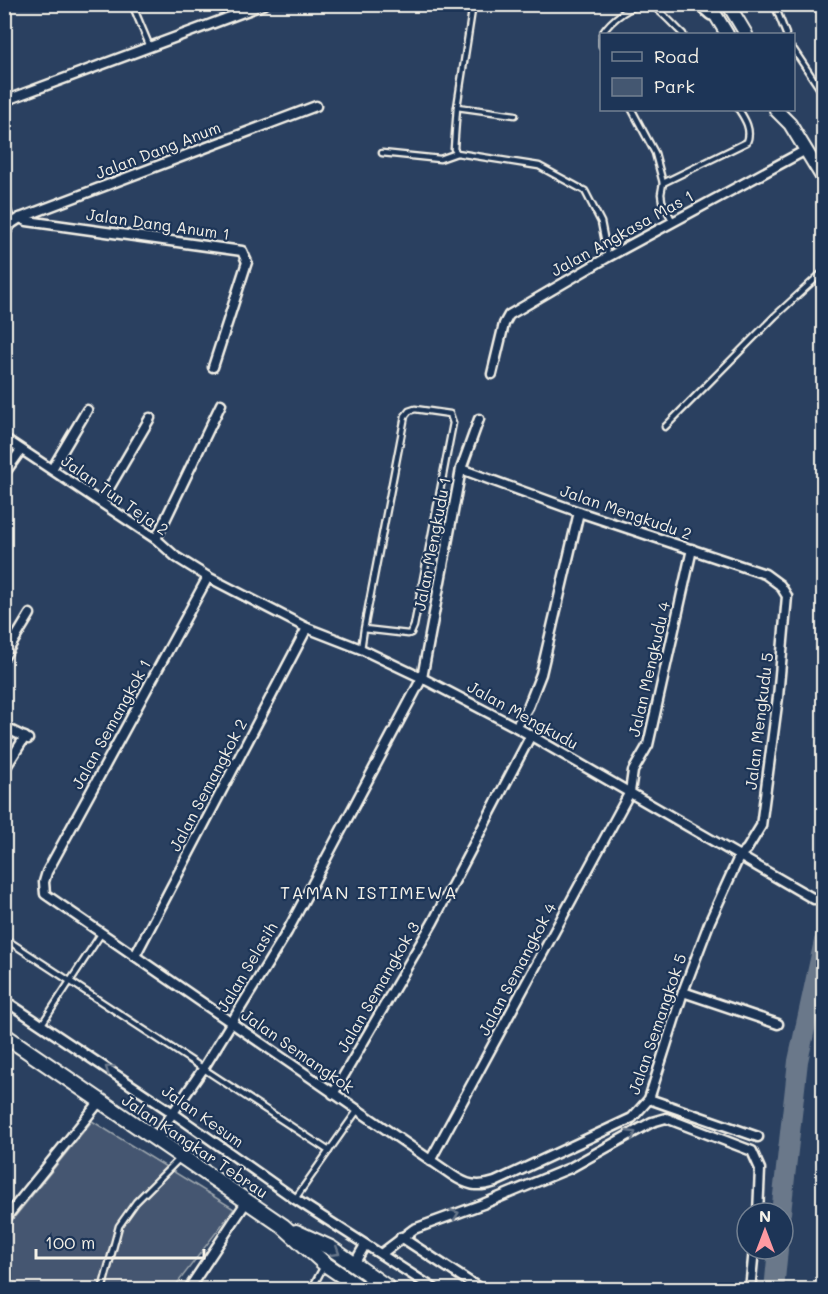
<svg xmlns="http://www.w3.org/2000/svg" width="828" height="1294" viewBox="0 0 828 1294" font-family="Mali,sans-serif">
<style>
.green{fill:#445771;stroke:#9ca4ac;stroke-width:1.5}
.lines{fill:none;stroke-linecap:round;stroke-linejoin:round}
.river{stroke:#6a788a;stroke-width:20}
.lane-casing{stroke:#f4f1e8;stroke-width:9}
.street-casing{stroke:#f4f1e8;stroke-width:13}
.secondary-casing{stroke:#f4f1e8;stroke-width:16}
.primary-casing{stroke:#f4f1e8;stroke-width:18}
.highway-casing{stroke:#f4f1e8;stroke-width:20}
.lane{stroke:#1d3557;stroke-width:4.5}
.street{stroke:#1d3557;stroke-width:8}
.secondary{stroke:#1d3557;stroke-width:12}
.primary{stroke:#1d3557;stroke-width:14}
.highway{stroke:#1d3557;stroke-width:15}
.oneway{stroke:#68778a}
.labels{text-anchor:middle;stroke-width:4.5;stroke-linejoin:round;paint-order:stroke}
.street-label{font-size:16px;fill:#f4f1e8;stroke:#1d3557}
.neighbourhood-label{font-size:18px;letter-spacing:1.5px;fill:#f4f1e8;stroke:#1d3557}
</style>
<rect width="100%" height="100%" fill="#2a4060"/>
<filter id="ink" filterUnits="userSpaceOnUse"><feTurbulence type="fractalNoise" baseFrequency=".0167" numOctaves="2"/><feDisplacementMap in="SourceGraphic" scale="12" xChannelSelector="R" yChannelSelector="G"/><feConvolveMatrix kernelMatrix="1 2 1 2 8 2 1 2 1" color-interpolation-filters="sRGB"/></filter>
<g filter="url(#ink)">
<!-- green -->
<path class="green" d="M 92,1121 L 234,1209 L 173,1289 L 5,1290 L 5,1229 Z"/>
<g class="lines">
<!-- river -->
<g class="river">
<path d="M 781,1213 L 798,1061 L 824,941"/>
<path d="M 774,1290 L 778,1249"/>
</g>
<defs>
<g id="lane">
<path d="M 132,4 L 150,47"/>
<path d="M 473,4 L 457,107 L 454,149 L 457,153 L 539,166 L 585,191 L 601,222 L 608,257"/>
<path d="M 777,4 L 777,11 L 786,34"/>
<path d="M 602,34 C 609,22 634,0 650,5 C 659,8 675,27 683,34"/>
<path d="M 602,37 L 602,46"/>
<path d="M 794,50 L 824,95"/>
<path d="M 457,107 L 515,115"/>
<path d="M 632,110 L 655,153 L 663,183 L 661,194 L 662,201 L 673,222"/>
<path d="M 382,153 L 440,159 L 457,153"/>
<path d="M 663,183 L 747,142 C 752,130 745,119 739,110"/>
<path d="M 665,427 L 775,316 L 824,271"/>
<path d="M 361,649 L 364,629 L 408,634 L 411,633 L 414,626 L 453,423 L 450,414 L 415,409 L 409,411 L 405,416 L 364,629"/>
<path d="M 4,938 L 329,1151"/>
<path d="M 42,1024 L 101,934"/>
<path d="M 295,1199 L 357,1111"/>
<path d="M 102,1290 L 119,1226 L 136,1202 L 179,1159"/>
<path d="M 311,1290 L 324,1266"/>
</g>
<g id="street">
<path d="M 4,101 L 265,4"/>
<path d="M 4,206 L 11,224"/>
<path d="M 20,218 L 27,221 L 242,251 L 247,262 L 213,367"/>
<path d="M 4,234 L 11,224 L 20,218 L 316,106"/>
<path d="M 492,374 L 504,324 L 509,315 L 608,257 L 804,151"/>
<path d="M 4,438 L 156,539 L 176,557 L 208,577 L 307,628 L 361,649 L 422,678 L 516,727 L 814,899"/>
<path d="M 52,469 L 87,410"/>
<path d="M 4,474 L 21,450"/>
<path d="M 101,502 L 150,418"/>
<path d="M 156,539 L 221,404"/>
<path d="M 208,577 L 47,872 L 44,882 L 45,894 L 452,1175 C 467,1185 477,1188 495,1182 L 632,1118 L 649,1099 L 683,992 L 710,921 L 740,855 L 747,849 L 761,826 L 778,697 L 787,596 L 780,585 L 765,574 L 579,512 L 461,469"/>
<path d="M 4,657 L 30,614"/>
<path d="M 4,727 L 28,739"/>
<path d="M 516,727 L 528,707 L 541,674 L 579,512"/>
<path d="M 4,770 L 25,737"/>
<path d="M 135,956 L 307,628"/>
<path d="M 683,992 L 778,1024"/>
<path d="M 4,1000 L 173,1113 L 295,1199 L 436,1290"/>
<path d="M 333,1094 L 433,922 L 531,735"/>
<path d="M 649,1099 L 758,1137"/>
<path d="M 155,1139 L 203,1069 L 287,932 L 422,678 L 461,469 L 479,419"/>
<path d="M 430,1161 L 630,792 L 633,771 L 648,745 L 692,549"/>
<path d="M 4,1220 L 100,1101"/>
<path d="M 401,1237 L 482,1290"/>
<path d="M 381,1254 L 414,1229 L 483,1204 L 570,1168 L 652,1122 L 666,1118 L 752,1151 L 760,1169 L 758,1213"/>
<path d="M 354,1264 L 365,1245"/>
<path d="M 188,1290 L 247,1201"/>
<path d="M 750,1290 L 754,1249"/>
</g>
<g id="secondary">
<path d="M 728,4 L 746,34"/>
<path d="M 710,6 L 727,34"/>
<path d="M 776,110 L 790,124 L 824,180"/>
</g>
<g id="primary">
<path d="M 4,1035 L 283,1226 L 325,1264 L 363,1290"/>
<path d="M 296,1232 L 331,1248 L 391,1290"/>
</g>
<path id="highway" d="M 703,4 L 712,12"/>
</defs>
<!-- lane casing -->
<use href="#lane" class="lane-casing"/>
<!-- street casing -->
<use href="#street" class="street-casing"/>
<!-- secondary casing -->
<use href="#secondary" class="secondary-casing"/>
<!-- primary casing -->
<use href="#primary" class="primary-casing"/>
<!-- highway casing -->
<use href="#highway" class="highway-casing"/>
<!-- lane -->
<use href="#lane" class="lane"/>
<!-- street -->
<use href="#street" class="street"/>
<!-- secondary -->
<use href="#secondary" class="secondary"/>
<!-- primary -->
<use href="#primary" class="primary"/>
<!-- highway -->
<use href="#highway" class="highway"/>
</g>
<!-- one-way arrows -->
<defs><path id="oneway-chevron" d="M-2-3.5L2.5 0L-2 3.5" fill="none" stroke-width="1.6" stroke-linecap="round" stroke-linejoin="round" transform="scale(1.5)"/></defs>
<g class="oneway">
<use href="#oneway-chevron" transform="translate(109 1069) rotate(-146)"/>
<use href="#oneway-chevron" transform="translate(632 1134) rotate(-30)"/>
<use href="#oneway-chevron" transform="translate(455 1214) rotate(-20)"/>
<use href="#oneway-chevron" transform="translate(336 1252) rotate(32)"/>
</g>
</g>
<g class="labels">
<!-- street labels -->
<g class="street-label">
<text transform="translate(158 150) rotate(-21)" y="6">Jalan Dang Anum</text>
<text transform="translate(158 224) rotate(8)" y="6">Jalan Dang Anum 1</text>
<text transform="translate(622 233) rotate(-29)" y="6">Jalan Angkasa Mas 1</text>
<text transform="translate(115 495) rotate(35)" y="6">Jalan Tun Teja 2</text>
<text transform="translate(626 512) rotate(19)" y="6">Jalan Mengkudu 2</text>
<text transform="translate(432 544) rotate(-79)" y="6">Jalan Mengkudu 1</text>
<text transform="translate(649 669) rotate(-77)" y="6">Jalan Mengkudu 4</text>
<text transform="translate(523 715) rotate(29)" y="6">Jalan Mengkudu</text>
<text transform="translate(759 721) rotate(-83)" y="6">Jalan Mengkudu 5</text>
<text transform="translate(111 724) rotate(-61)" y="6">Jalan Semangkok 1</text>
<text transform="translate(208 785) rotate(-62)" y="6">Jalan Semangkok 2</text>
<text transform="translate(247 967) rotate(-59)" y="6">Jalan Selasih</text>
<text transform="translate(517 969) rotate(-62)" y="6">Jalan Semangkok 4</text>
<text transform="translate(378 987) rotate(-60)" y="6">Jalan Semangkok 3</text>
<text transform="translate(657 1024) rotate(-71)" y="6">Jalan Semangkok 5</text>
<text transform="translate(298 1051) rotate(35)" y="6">Jalan Semangkok</text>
<text transform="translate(203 1116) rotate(35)" y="6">Jalan Kesum</text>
<text transform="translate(195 1146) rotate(34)" y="6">Jalan Kangkar Tebrau</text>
</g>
<!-- neighbourhood labels -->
<g class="neighbourhood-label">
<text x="369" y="899">TAMAN ISTIMEWA</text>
</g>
</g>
<!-- margin -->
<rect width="828" height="1294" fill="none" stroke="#1d3557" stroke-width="24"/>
<rect x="12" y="12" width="804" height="1270" fill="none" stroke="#f4f1e8" stroke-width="2" filter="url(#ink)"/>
<!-- legend -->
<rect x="600" y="33" width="195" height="78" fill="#1d3557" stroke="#738091" stroke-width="1.5"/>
<rect x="612" y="52" width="30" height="9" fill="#1d3557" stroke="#738091" stroke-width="1.5"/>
<text x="654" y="63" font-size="18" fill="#f4f1e8">Road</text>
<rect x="612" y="78" width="30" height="18" fill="#445771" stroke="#738091" stroke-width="1.5"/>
<text x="654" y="93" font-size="18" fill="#f4f1e8">Park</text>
<!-- north arrow -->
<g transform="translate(765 1231)"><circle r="28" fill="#1d3557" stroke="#738091" stroke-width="1.5"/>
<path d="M0-4.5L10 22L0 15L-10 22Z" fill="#ff9aa2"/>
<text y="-9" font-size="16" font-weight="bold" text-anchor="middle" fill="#f4f1e8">N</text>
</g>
<!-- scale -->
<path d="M36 1249v9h168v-9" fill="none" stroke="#f4f1e8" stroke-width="3"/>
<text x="45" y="1249" font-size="18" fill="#f4f1e8" stroke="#1d3557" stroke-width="4.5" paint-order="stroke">100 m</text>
</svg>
